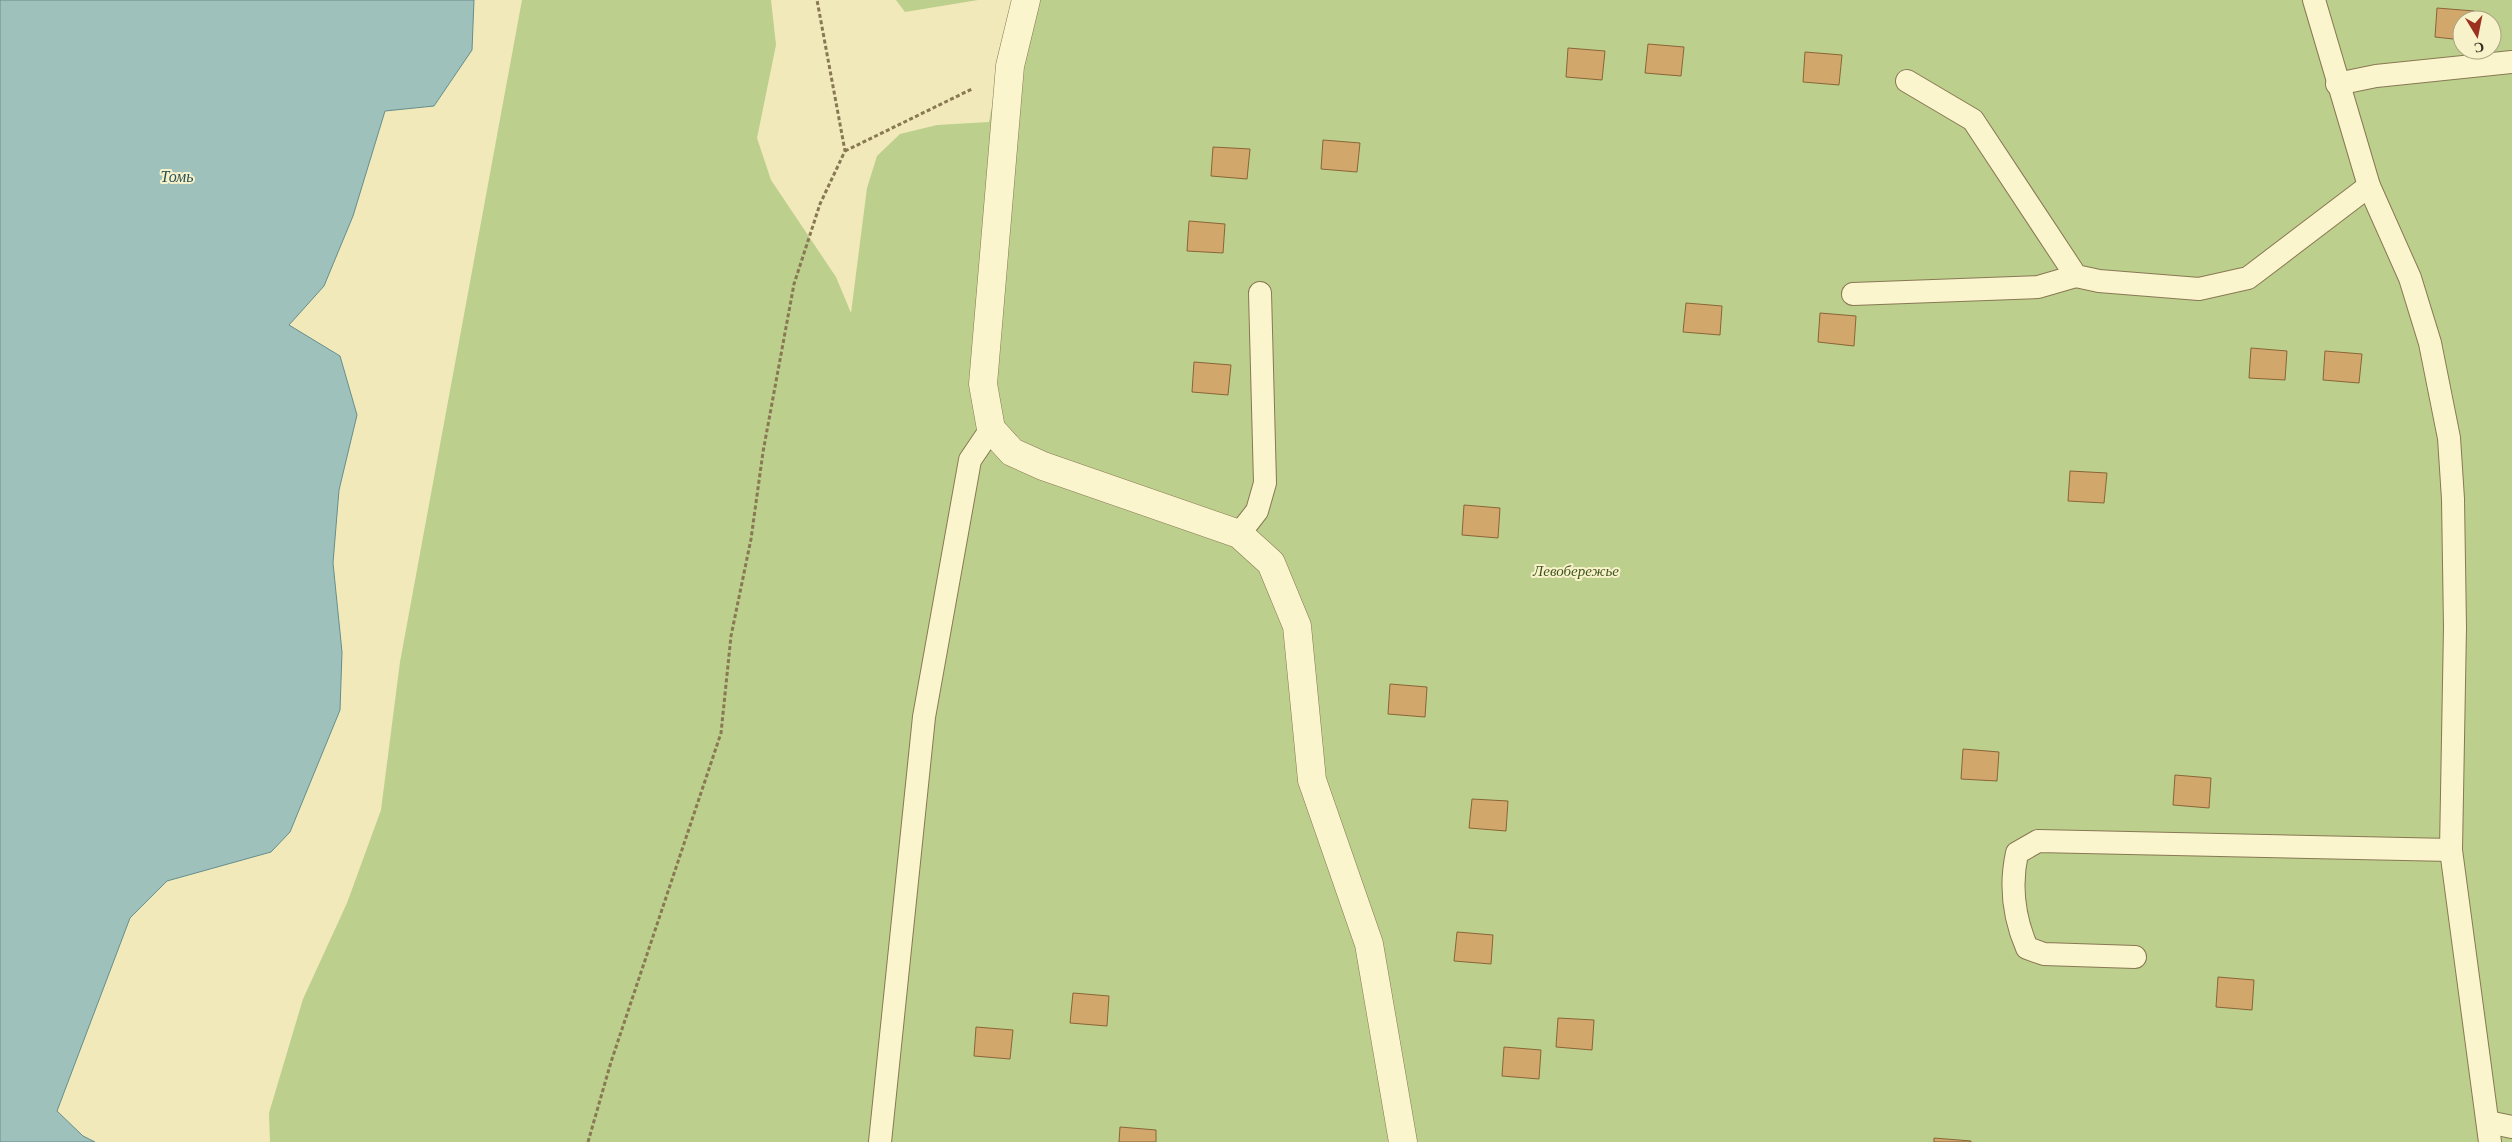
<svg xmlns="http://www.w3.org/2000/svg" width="2512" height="1142" viewBox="0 0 2512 1142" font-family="'Times New Roman',serif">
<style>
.green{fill:#bccf8d;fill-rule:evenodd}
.water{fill:#9fc1bc;stroke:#668e8b}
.building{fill:#d2a76c;stroke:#896537}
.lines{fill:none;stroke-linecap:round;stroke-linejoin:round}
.lane-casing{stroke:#887853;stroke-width:24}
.street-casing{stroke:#887853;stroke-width:29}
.path{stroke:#887853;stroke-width:3;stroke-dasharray:4 2.5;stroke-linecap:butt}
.lane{stroke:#fbf5cd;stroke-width:22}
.street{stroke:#fbf5cd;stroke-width:28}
.labels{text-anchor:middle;stroke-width:4;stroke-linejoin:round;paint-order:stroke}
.park-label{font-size:15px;font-style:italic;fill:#3e541e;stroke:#f8f2ca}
.water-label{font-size:16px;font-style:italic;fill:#275257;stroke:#f8f2ca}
</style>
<rect width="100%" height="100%" fill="#f1e9ba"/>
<!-- green -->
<g class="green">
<path d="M 522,0 L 771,0 L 776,45 L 757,138 L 771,180 L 836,277 L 851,313 L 867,188 L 877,156 L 900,134 L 937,125 L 989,122 L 1010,11 L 1015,0 L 2512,0 L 2512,1142 L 270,1142 L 269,1113 L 303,999 L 347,903 L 381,810 L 400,662 ZM 2462,20 L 2492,20 L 2492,50 L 2462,50 Z"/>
<path d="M 896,0 L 978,0 L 905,12 Z"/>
</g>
<!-- water -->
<path class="water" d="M 0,0 L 474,0 L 472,50 L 434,106 L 385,111 L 353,216 L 324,286 L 289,325 L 340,356 L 357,415 L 339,490 L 333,563 L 342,652 L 340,710 L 290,832 L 271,852 L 167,881 L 130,918 L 57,1111 L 83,1136 L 95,1142 L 0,1142 Z"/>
<!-- building -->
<g class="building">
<path d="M 2437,8 L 2474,11 L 2473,20 L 2462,20 L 2462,40 L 2435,37 Z"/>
<path d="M 1648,44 L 1684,47 L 1681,76 L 1645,73 Z"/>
<path d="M 1568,48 L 1605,51 L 1602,80 L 1566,77 Z"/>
<path d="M 1805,52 L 1842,55 L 1839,85 L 1803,82 Z"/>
<path d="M 1323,140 L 1360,143 L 1357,172 L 1321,169 Z"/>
<path d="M 1213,147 L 1250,149 L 1247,179 L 1211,176 Z"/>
<path d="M 1189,221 L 1225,224 L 1223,253 L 1187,251 Z"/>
<path d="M 1686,303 L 1722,306 L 1720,335 L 1683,332 Z"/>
<path d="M 1820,313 L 1856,316 L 1854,346 L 1818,342 Z"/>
<path d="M 2251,348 L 2287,351 L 2285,380 L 2249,378 Z"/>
<path d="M 2325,351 L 2362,354 L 2359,383 L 2323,380 Z"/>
<path d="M 1194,362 L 1231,365 L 1228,395 L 1192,392 Z"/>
<path d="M 2070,471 L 2107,473 L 2104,503 L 2068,501 Z"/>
<path d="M 1464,505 L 1500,508 L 1498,538 L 1462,535 Z"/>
<path d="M 1390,684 L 1427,687 L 1425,717 L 1388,714 Z"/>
<path d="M 1963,749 L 1999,752 L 1997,781 L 1961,779 Z"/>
<path d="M 2175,775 L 2211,778 L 2209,808 L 2173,805 Z"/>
<path d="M 1472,799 L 1508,801 L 1506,831 L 1469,828 Z"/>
<path d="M 1457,932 L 1493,935 L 1491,964 L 1454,961 Z"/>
<path d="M 2218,977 L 2254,980 L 2252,1010 L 2216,1007 Z"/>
<path d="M 1073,993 L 1109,996 L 1107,1026 L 1070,1023 Z"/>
<path d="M 1558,1018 L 1594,1020 L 1592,1050 L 1556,1047 Z"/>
<path d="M 976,1027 L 1013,1030 L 1010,1059 L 974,1056 Z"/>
<path d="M 1504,1047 L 1541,1050 L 1539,1079 L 1502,1076 Z"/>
<path d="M 1120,1127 L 1156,1130 L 1156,1142 L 1119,1142 Z"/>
<path d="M 1934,1138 L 1971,1141 L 1971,1142 L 1934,1142 Z"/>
</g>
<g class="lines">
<defs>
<g id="lane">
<path d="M 2314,0 L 2369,186 L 2410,278 L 2430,343 L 2449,438 L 2453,499 L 2455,627 L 2451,850 L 2490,1142"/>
<path d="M 1907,81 L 1973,120 L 2076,276 L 2099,281 L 2199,289 L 2248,278 L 2369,186"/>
<path d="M 2337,84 L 2376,76 L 2512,62"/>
<path d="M 1853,294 L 2038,287 L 2076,276"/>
<path d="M 1239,534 L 1257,511 L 1265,483 L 1260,293"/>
<path d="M 2135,957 L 2044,954 L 2027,948 C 2014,918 2010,885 2017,853 L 2038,841 L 2451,850"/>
<path d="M 2488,1122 L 2512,1127"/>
<path d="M 880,1142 L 924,717 L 970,460 L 991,429"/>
</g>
<path id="street" d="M 1026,0 L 1010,66 L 983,384 L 991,429 L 1012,452 L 1043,466 L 1239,534 L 1271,563 L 1297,626 L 1312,780 L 1369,944 L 1403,1142"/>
</defs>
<!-- lane casing -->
<use href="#lane" class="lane-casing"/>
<!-- street casing -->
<use href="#street" class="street-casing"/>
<!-- path -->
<g class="path">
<path d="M 845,151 L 972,89"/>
<path d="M 588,1142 L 611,1062 L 721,733 L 731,636 L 751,539 L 763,452 L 794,284 L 820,204 L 845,151 L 817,0"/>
</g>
<!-- lane -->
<use href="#lane" class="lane"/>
<!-- street -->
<use href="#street" class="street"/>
</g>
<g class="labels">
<!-- park labels -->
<g class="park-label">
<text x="1576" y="576">Левобережье</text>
</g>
<!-- water labels -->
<g class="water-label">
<text x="177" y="182">Томь</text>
</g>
</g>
<!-- north arrow -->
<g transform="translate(2477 35) rotate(170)"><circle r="24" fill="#f8f2ca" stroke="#aaa383"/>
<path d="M0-4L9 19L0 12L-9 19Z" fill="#9b321f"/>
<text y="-8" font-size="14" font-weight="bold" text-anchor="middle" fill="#362c19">С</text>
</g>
</svg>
